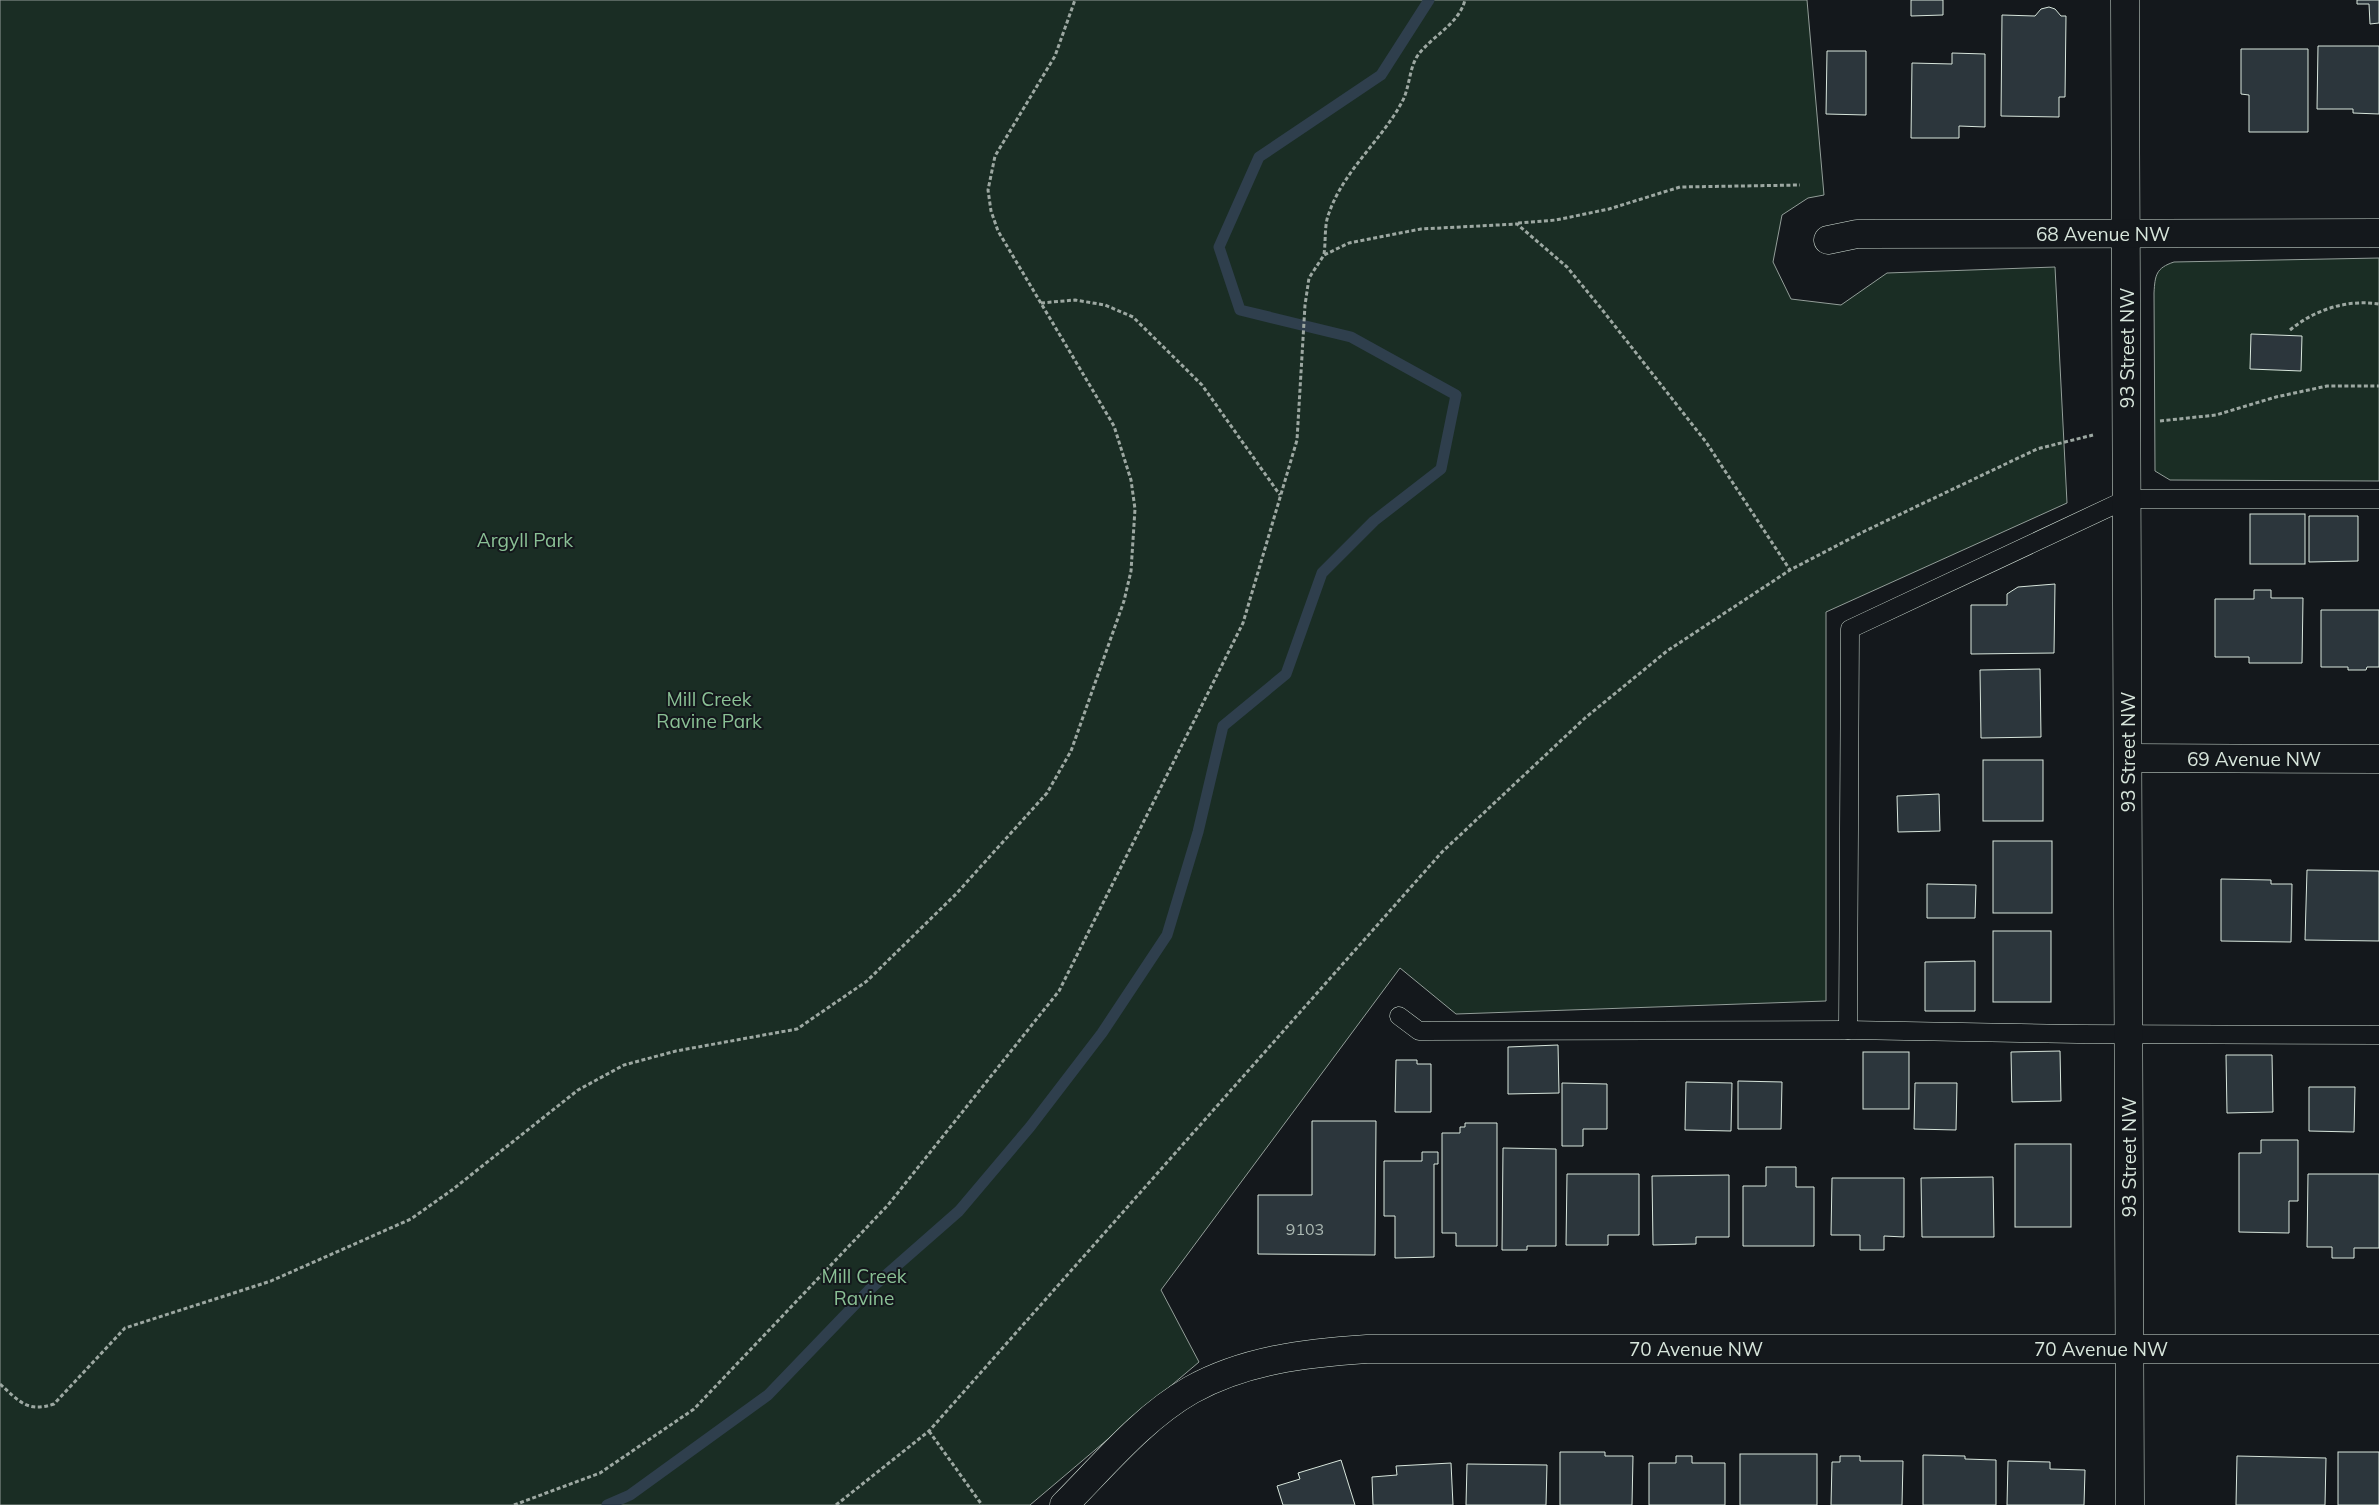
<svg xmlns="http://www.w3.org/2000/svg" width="2379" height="1505" viewBox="0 0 2379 1505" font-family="Mulish,sans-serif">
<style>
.green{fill:#1a2d24;stroke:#939e99}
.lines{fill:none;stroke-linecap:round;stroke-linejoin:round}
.stream{stroke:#2f3f4d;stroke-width:11}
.building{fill:#2c363c;stroke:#d8e6dc}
.service-casing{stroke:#d8e6dc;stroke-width:19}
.minor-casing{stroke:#d8e6dc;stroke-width:29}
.path{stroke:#9da8a2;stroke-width:3;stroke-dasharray:4 2.5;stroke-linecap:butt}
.service{stroke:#14181c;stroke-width:18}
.minor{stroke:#14181c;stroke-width:28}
.labels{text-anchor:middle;stroke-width:4;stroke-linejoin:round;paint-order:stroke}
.number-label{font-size:16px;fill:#adbab4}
.street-label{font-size:19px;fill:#d8e6dc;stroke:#14181c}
.park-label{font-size:19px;fill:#8ac095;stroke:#14181c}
</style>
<rect width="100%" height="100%" fill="#14181c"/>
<!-- green -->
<g class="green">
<path d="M 0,0 L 1807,0 L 1824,195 L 1808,198 L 1782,215 L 1773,262 L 1791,299 L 1841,305 L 1887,273 L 2055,267 L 2067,503 L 1826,612 L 1826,1001 L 1456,1014 L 1400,968 L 1161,1290 L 1199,1362 L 1030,1505 L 0,1505 Z"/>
<path d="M 2379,258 L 2379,481 L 2170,480 L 2155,471 L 2154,293 C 2155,275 2156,268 2174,262 Z"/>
</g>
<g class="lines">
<!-- stream -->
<path class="stream" d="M 607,1505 L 630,1495 L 768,1395 L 869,1290 L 959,1211 L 1030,1127 L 1102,1033 L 1167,935 L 1198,832 L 1223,726 L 1286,674 L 1322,573 L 1374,521 L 1441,469 L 1456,395 L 1351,337 L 1240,310 L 1219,247 L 1259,157 L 1381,75 L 1429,0"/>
</g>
<!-- building -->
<g class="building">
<path d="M 1911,0 L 1943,0 L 1943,15 L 1911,16 Z"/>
<path d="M 2357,0 L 2379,0 L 2379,23 L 2370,24 L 2369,4 L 2357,4 Z"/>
<path d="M 2049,7 L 2055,9 L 2061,16 L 2066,16 L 2065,97 L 2059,97 L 2059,117 L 2001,116 L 2002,15 L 2035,16 L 2041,9 Z"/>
<path d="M 2318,46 L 2379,46 L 2379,114 L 2353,113 L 2353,109 L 2317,109 Z"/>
<path d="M 2241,49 L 2308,49 L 2308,132 L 2249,132 L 2249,95 L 2241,94 Z"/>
<path d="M 1827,51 L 1866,51 L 1866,115 L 1826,114 Z"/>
<path d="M 1952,53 L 1985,54 L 1985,127 L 1959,126 L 1959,138 L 1911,138 L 1912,63 L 1952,64 Z"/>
<path d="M 2251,334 L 2302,336 L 2301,371 L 2250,369 Z"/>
<rect x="2250" y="514" width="55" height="50"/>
<path d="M 2309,516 L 2358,516 L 2358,561 L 2309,562 Z"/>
<path d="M 2055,584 L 2054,653 L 1971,654 L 1971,605 L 2007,605 L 2007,594 L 2018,587 Z"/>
<path d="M 2254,590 L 2271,590 L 2271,598 L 2303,598 L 2302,663 L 2249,663 L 2249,657 L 2215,657 L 2215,599 L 2254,599 Z"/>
<path d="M 2321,610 L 2379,610 L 2379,667 L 2367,667 L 2366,670 L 2348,670 L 2348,667 L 2321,667 Z"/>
<path d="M 2040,669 L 2041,737 L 1981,738 L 1980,670 Z"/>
<rect x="1983" y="760" width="60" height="61"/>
<path d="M 1939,794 L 1940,831 L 1898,832 L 1897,796 Z"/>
<rect x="1993" y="841" width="59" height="72"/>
<path d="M 2307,870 L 2379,871 L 2379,941 L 2305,940 Z"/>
<path d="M 2221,879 L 2271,880 L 2271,884 L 2292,884 L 2291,942 L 2221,941 Z"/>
<path d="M 1927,884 L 1976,885 L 1975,918 L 1927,918 Z"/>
<rect x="1993" y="931" width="58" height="71"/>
<path d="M 1975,961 L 1975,1011 L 1925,1011 L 1925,962 Z"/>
<path d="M 1558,1045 L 1559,1093 L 1508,1094 L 1508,1047 Z"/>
<path d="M 2060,1051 L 2061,1101 L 2012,1102 L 2011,1052 Z"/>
<rect x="1863" y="1052" width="46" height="57"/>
<path d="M 2226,1055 L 2272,1055 L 2273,1112 L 2227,1113 Z"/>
<path d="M 1396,1060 L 1417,1060 L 1417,1064 L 1431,1064 L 1431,1112 L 1395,1112 Z"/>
<path d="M 1738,1081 L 1782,1082 L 1781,1129 L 1738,1129 Z"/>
<path d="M 1686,1082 L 1732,1083 L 1731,1131 L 1685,1130 Z"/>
<path d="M 1562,1083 L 1607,1084 L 1607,1129 L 1583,1129 L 1583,1146 L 1562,1146 Z"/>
<path d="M 1915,1083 L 1957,1083 L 1956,1130 L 1914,1129 Z"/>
<path d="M 2309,1087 L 2355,1087 L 2354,1132 L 2309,1131 Z"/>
<path d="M 1312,1121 L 1376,1121 L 1375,1255 L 1258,1254 L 1258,1195 L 1312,1195 Z"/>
<path d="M 1465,1123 L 1497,1123 L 1497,1246 L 1456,1246 L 1456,1233 L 1442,1233 L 1442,1133 L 1460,1133 L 1460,1127 L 1465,1127 Z"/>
<path d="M 2261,1140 L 2298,1140 L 2298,1201 L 2289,1201 L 2289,1233 L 2239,1232 L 2239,1153 L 2261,1153 Z"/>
<rect x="2015" y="1144" width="56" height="83"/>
<path d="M 1503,1148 L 1556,1149 L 1556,1246 L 1527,1246 L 1527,1250 L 1502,1250 Z"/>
<path d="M 1422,1152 L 1438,1152 L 1438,1164 L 1434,1164 L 1434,1257 L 1395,1258 L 1395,1216 L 1384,1216 L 1384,1161 L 1422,1161 Z"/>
<path d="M 1766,1167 L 1796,1167 L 1796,1187 L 1814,1187 L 1814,1246 L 1743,1246 L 1743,1186 L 1766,1186 Z"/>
<path d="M 1567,1174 L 1639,1174 L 1639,1235 L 1608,1235 L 1608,1245 L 1566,1245 Z"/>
<path d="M 2308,1174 L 2379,1174 L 2379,1248 L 2354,1248 L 2354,1258 L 2332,1258 L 2332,1247 L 2307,1247 Z"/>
<path d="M 1729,1175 L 1729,1237 L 1696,1237 L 1696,1244 L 1653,1245 L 1652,1176 Z"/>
<path d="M 1993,1177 L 1994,1237 L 1922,1237 L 1921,1178 Z"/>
<path d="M 1832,1178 L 1904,1178 L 1904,1237 L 1884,1236 L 1884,1250 L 1860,1250 L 1860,1235 L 1831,1235 Z"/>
<path d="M 1560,1452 L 1605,1452 L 1605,1456 L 1633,1456 L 1632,1505 L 1560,1505 Z"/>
<rect x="2338" y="1452" width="41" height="53"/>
<rect x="1740" y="1454" width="77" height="51"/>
<path d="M 1923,1455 L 1965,1456 L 1965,1459 L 1996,1460 L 1996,1505 L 1923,1505 Z"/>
<path d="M 1676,1456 L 1692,1456 L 1692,1463 L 1725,1463 L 1725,1505 L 1649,1505 L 1649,1463 L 1676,1463 Z"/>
<path d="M 1840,1456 L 1860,1456 L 1860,1461 L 1903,1461 L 1902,1505 L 1831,1505 L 1832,1462 L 1840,1462 Z"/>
<path d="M 2237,1456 L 2326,1458 L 2325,1505 L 2236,1505 Z"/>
<path d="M 1341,1460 L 1355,1505 L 1283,1505 L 1277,1486 L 1300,1479 L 1298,1473 Z"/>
<path d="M 2008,1461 L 2050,1462 L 2050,1469 L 2085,1470 L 2084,1505 L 2007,1505 Z"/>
<path d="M 1451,1463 L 1453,1505 L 1373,1505 L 1372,1477 L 1397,1475 L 1396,1466 Z"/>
<path d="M 1467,1464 L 1547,1465 L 1546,1505 L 1466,1505 Z"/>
</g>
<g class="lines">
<defs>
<g id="service">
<path d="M 1399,1016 L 1419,1031 L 1848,1030 L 2078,1034 L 2379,1035"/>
<path d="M 1848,1030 L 1850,629 L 2127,499 L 2379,499"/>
</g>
<g id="minor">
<path d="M 2125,0 L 2130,1505"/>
<path d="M 1828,240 L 1857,234 L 2379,233"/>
<path d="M 2128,758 L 2379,759"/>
<path d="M 1064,1505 C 1103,1466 1142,1418 1191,1390 C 1245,1360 1306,1353 1367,1349 L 2379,1349"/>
</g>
</defs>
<!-- service casing -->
<use href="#service" class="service-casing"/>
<!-- minor casing -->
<use href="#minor" class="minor-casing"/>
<!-- path -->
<g class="path">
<path d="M 1518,223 L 1556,220 L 1609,209 L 1680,187 L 1800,185"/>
<path d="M 1324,254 C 1326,241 1324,225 1329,213 C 1344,170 1381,141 1402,102 C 1410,87 1409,68 1418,55 C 1432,36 1459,24 1465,0"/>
<path d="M 1041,303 L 1075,300 L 1105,305 L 1133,317 L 1202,385 L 1280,495"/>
<path d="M 2290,330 C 2314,310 2347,299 2379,304"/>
<path d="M 2160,421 L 2216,415 L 2276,397 L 2327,386 L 2379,386"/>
<path d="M 0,1384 C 19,1401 27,1413 54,1404 L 125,1328 L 271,1281 L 411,1219 L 452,1190 L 578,1090 L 624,1065 L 676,1051 L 797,1029 L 867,981 L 956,894 L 1047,793 L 1071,751 L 1124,601 L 1131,571 L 1135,509 L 1131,480 L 1114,426 L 998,231 L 991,211 L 988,190 L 995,156 L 1055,56 L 1075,0"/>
<path d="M 929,1431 L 982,1505"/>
<path d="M 514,1505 L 600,1473 L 694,1409 L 888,1205 L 1059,991 L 1243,623 L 1297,440 L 1305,305 L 1309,278 L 1324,255 L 1349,243 L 1421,229 L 1517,224 L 1567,267 L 1600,307 L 1706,442 L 1790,570"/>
<path d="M 836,1505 L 929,1431 L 1442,852 L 1585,718 L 1667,651 L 1790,570 L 1865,531 L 2037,449 L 2093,435"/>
</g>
<!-- service -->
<use href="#service" class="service"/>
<!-- minor -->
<use href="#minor" class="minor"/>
</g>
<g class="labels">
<!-- number labels -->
<g class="number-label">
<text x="1305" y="1235">9103</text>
</g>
<!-- street labels -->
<g class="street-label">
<text x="2103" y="241">68 Avenue NW</text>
<text transform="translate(2127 348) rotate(-90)" y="7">93 Street NW</text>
<text transform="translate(2128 752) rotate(-90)" y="7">93 Street NW</text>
<text x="2254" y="766">69 Avenue NW</text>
<text transform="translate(2129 1157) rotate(-90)" y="7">93 Street NW</text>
<text x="1696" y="1356">70 Avenue NW</text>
<text x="2101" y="1356">70 Avenue NW</text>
</g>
<!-- park labels -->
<g class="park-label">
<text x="525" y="547">Argyll Park</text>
<text x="709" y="706">Mill Creek<tspan x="709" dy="22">Ravine Park</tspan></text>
<text x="864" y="1283">Mill Creek<tspan x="864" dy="22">Ravine</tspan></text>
</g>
</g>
</svg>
